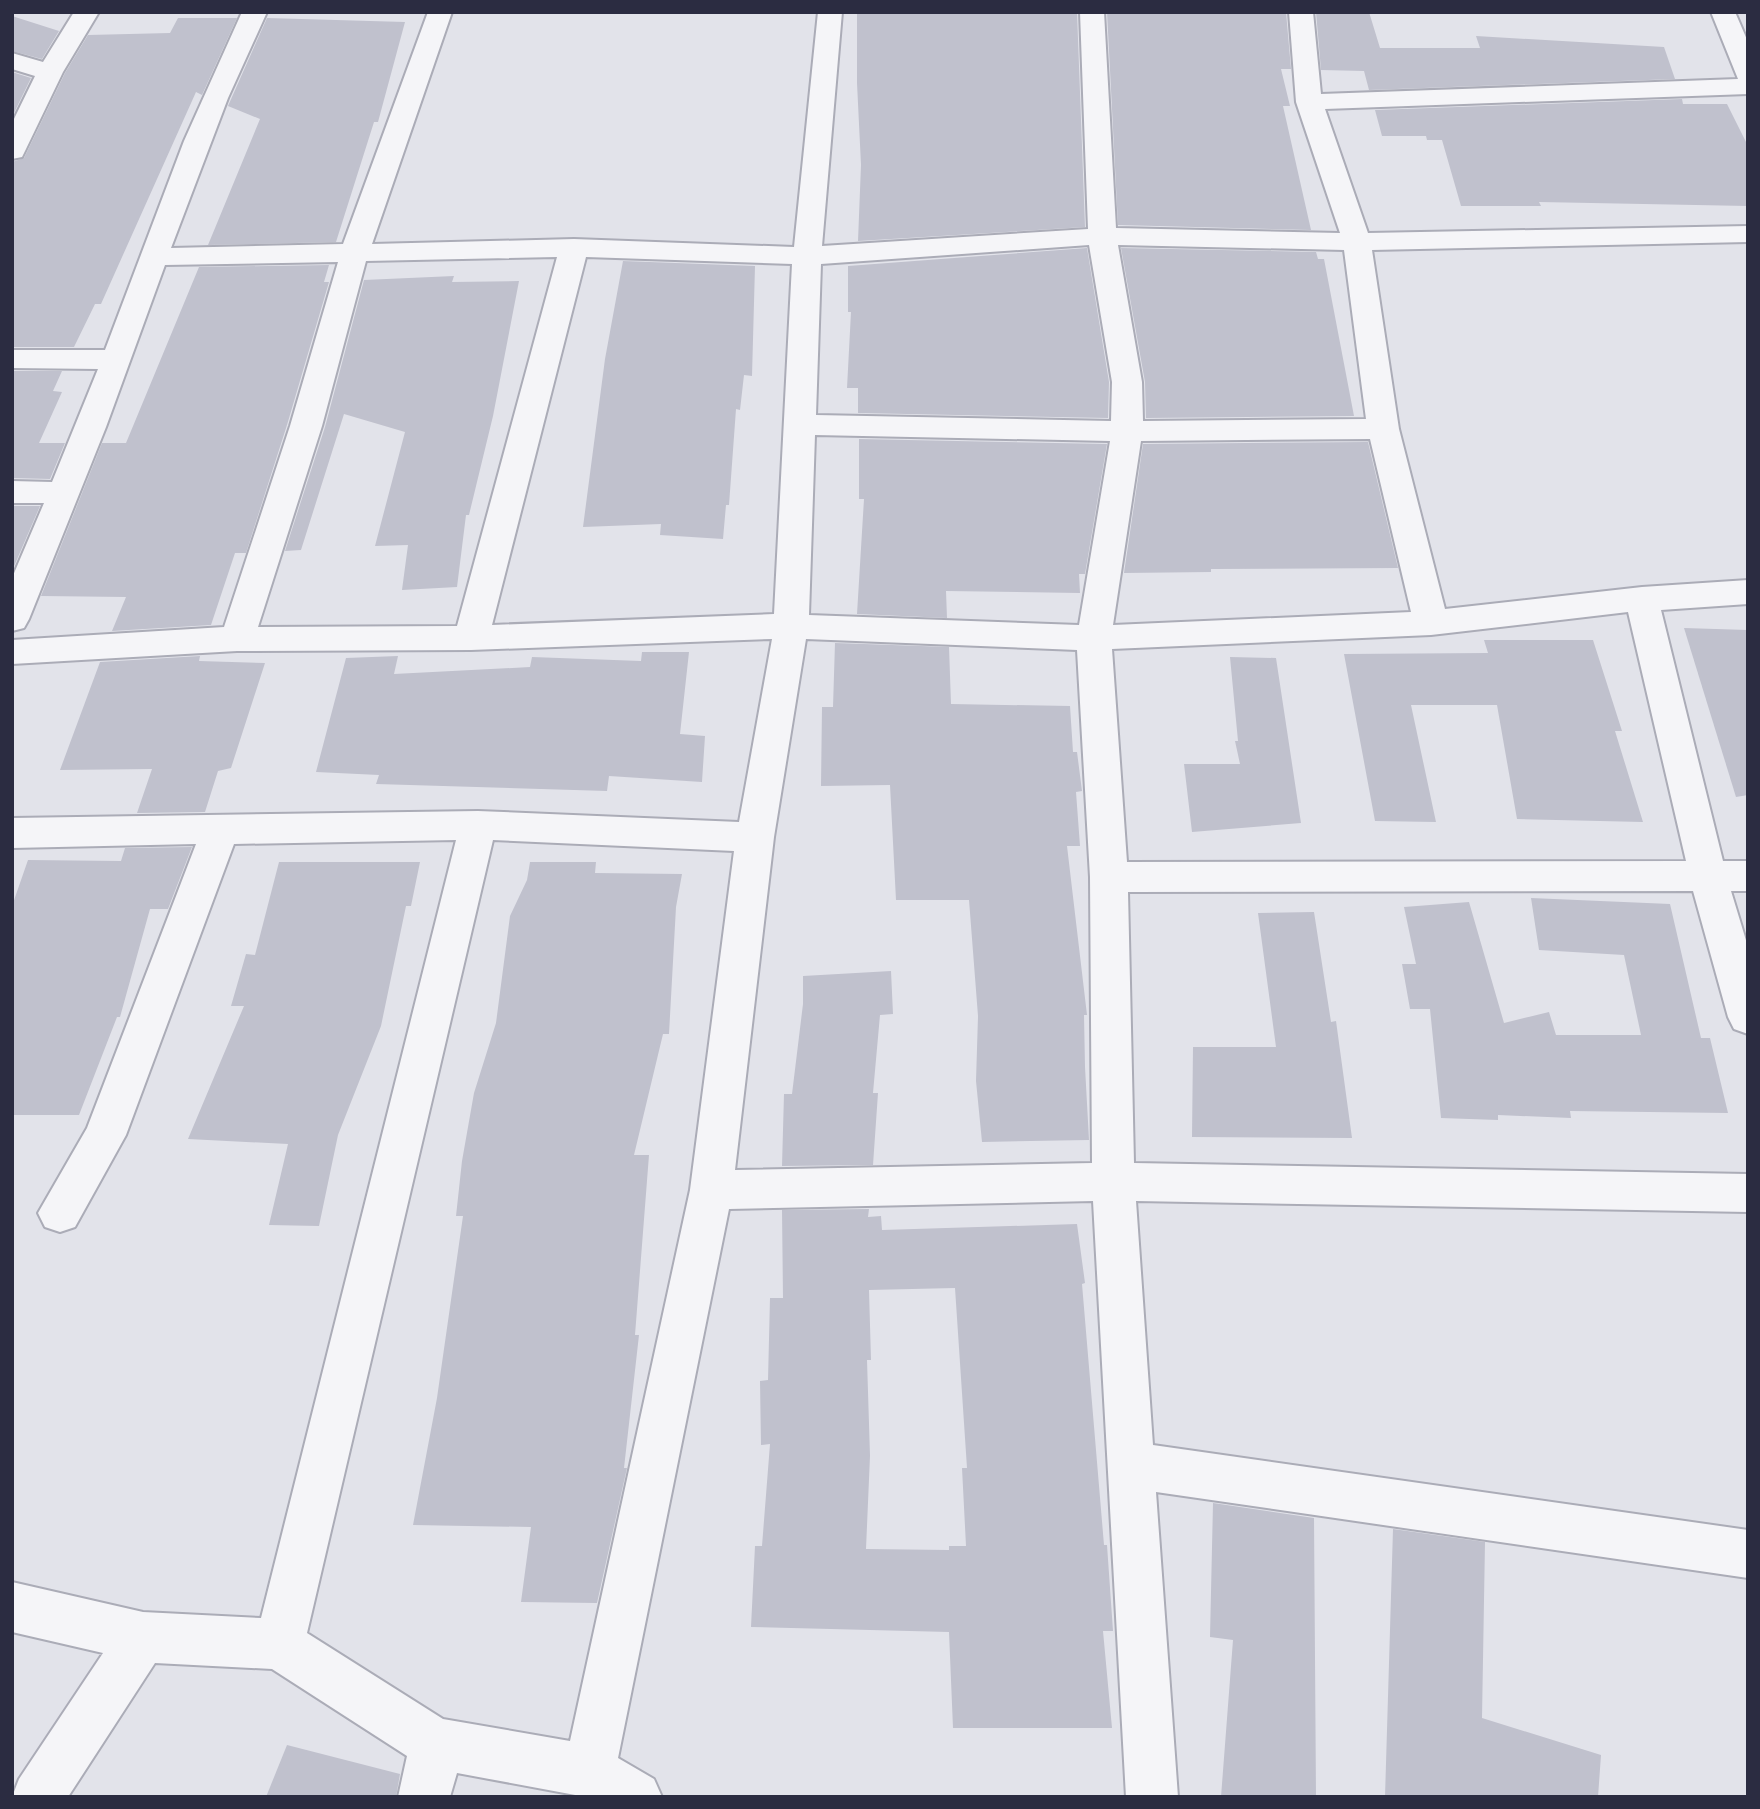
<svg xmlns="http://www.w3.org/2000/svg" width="1760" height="1809" viewBox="0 0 1760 1809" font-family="'Varela Round',sans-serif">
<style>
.building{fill:#c0c1cd;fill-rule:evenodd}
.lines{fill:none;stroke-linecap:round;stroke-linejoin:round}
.minor-casing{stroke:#abacb7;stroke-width:4}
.minor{fill:#f5f5f8;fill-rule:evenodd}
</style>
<rect width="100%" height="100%" fill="#e2e3ea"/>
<!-- building -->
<g class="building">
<path d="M 957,12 L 1077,12 L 1085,227 L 858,241 L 861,165 L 857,83 L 857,13 Z"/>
<path d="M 1107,12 L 1286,12 L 1291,69 L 1281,69 L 1290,106 L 1283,106 L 1311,230 L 1118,225 Z"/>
<path d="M 1316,12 L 1369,12 L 1380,48 L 1480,48 L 1476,36 L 1664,47 L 1675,79 L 1369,90 L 1364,71 L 1321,70 Z"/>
<path d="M 12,16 L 59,31 L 42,59 L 12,51 Z"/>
<path d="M 178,18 L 237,18 L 202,95 L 196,92 L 101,304 L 95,304 L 74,347 L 12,347 L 12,162 L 24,158 L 65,73 L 88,35 L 170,33 Z"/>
<path d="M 267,18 L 405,22 L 378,122 L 374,122 L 336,242 L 208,245 L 260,119 L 228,106 Z"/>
<path d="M 12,72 L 31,78 L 12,117 Z"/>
<path d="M 1682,99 L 1683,104 L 1727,104 L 1748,146 L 1748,206 L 1539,202 L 1541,206 L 1461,206 L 1442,140 L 1427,140 L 1426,136 L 1382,136 L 1375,110 Z"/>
<path d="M 1087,248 L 1109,382 L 1108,418 L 858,413 L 858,388 L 847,388 L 851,312 L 848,312 L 848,266 Z"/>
<path d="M 1121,248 L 1316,252 L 1318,259 L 1324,259 L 1354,416 L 1146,418 L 1145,382 Z"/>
<path d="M 623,261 L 755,266 L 752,376 L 744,375 L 740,410 L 736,409 L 729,505 L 726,505 L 723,539 L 660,535 L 661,524 L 583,527 L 605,359 Z"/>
<path d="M 329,265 L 324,282 L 329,282 L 287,425 L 246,553 L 235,553 L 211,625 L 112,631 L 126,597 L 41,596 L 102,443 L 126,443 L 199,267 Z"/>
<path d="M 454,276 L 452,282 L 519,281 L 493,416 L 469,515 L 466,515 L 457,587 L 402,590 L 408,545 L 375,546 L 405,432 L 344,414 L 301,550 L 285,551 L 325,427 L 364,280 Z"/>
<path d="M 12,371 L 62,371 L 53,391 L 62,392 L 39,443 L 65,443 L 50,479 L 12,478 Z"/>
<path d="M 859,439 L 1107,444 L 1085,574 L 1079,574 L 1080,593 L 946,591 L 947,618 L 857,614 L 864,499 L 859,499 Z"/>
<path d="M 1368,442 L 1398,568 L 1211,569 L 1211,572 L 1124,573 L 1143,444 Z"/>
<path d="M 12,506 L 40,506 L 12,571 Z"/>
<path d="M 1684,628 L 1748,630 L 1748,795 L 1736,797 Z"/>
<path d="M 1484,640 L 1593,640 L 1622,731 L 1615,731 L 1643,822 L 1517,819 L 1497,705 L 1411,705 L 1436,822 L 1375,821 L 1344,654 L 1488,653 Z"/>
<path d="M 835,643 L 949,647 L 951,704 L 1070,706 L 1073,752 L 1077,752 L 1082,791 L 1076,792 L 1080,846 L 1067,846 L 1087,1015 L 1084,1015 L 1085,1067 L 1089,1140 L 982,1142 L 976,1081 L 978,1016 L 969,900 L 896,900 L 890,785 L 821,786 L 822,707 L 833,707 Z"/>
<path d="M 642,652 L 689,652 L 680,734 L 705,736 L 702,782 L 609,776 L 607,791 L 376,784 L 379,775 L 316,772 L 346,658 L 398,656 L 394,674 L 530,667 L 532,657 L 641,661 Z"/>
<path d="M 200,656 L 199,661 L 265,663 L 231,768 L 218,771 L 205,812 L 137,813 L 152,769 L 60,770 L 100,662 Z"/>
<path d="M 1230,657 L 1276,658 L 1301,823 L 1192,832 L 1184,764 L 1240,764 L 1235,741 L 1238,741 Z"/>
<path d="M 192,847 L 168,909 L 150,909 L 120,1017 L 117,1017 L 79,1115 L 12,1115 L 12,906 L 28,860 L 121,861 L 125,848 Z"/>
<path d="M 279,862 L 420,862 L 411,906 L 406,906 L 381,1026 L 338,1135 L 319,1226 L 269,1225 L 288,1144 L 188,1139 L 244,1006 L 231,1006 L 246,954 L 255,955 Z"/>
<path d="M 530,862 L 596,862 L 595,873 L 682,874 L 676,907 L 669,1034 L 663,1034 L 634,1155 L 649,1155 L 635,1335 L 639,1335 L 624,1468 L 627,1468 L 597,1603 L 521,1602 L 531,1527 L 413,1525 L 437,1398 L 463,1216 L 456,1216 L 462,1161 L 474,1093 L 496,1023 L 510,916 L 527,880 Z"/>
<path d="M 1531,898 L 1670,904 L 1701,1038 L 1710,1038 L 1728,1113 L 1570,1111 L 1571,1118 L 1498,1115 L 1498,1120 L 1441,1118 L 1430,1009 L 1410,1009 L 1402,964 L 1416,964 L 1404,907 L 1469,902 L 1504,1023 L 1549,1012 L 1556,1035 L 1641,1035 L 1624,955 L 1539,950 Z"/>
<path d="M 1314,912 L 1331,1022 L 1336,1021 L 1352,1138 L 1192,1137 L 1193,1047 L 1276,1047 L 1258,913 Z"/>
<path d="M 891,971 L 893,1014 L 880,1015 L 873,1093 L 878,1093 L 873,1165 L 782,1166 L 784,1094 L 792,1094 L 803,1004 L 803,976 Z"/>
<path d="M 869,1209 L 868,1217 L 881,1216 L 882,1230 L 1077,1224 L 1085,1283 L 1082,1284 L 1104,1545 L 1107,1545 L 1113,1631 L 1103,1631 L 1112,1728 L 953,1728 L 949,1632 L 751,1627 L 755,1546 L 762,1546 L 770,1444 L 761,1445 L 760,1381 L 768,1380 L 770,1298 L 783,1298 L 782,1210 ZM 955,1288 L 967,1468 L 962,1468 L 966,1546 L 949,1546 L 949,1550 L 866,1549 L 870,1456 L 867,1360 L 871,1360 L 869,1290 Z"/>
<path d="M 1213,1503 L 1314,1518 L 1316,1797 L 1221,1797 L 1233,1640 L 1210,1637 Z"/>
<path d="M 1393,1529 L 1485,1542 L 1482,1718 L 1601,1755 L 1598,1797 L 1385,1797 Z"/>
<path d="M 287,1745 L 400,1774 L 396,1797 L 266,1797 Z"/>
</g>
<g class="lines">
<defs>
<g id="minor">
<path d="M 74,12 L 99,12 L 63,72 L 25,151 L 22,157 L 12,159 L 12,123 L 35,76 L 12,69 L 12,53 L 43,62 Z"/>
<path d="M 242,12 L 267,12 L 228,98 L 171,248 L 343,244 L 428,12 L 452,12 L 372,244 L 574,239 L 794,247 L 818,12 L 842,12 L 822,246 L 1088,229 L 1080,12 L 1104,12 L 1116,228 L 1340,233 L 1296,102 L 1289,12 L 1313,12 L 1321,94 L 1738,79 L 1711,12 L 1735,12 L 1748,42 L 1748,94 L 1325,109 L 1368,233 L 1748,226 L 1748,242 L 1372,250 L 1399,429 L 1445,609 L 1642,587 L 1748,580 L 1748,604 L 1661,610 L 1723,861 L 1748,861 L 1748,891 L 1731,891 L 1748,947 L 1748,1034 L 1734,1029 L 1728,1017 L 1693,891 L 1128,892 L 1134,1163 L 1748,1174 L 1748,1212 L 1136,1201 L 1153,1445 L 1748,1530 L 1748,1578 L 1156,1492 L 1178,1797 L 1126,1797 L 1093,1201 L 729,1209 L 618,1758 L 654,1779 L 662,1797 L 586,1797 L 457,1773 L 450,1797 L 398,1797 L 407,1756 L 272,1669 L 155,1663 L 68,1797 L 12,1797 L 19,1779 L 103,1653 L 12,1632 L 12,1582 L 143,1612 L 261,1618 L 456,840 L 234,844 L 126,1135 L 75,1227 L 60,1232 L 45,1227 L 38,1213 L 87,1128 L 196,844 L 12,848 L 12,818 L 478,811 L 739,822 L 772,639 L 471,650 L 237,651 L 12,664 L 12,640 L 224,627 L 290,426 L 338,262 L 165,265 L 106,427 L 29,619 L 24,628 L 12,631 L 12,578 L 44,503 L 12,503 L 12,481 L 52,482 L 98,369 L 12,368 L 12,350 L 105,350 L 184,141 ZM 1089,245 L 1112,382 L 1111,421 L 816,415 L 821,264 ZM 1118,245 L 1344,250 L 1366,419 L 1143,421 L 1142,382 ZM 557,257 L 457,626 L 258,627 L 322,426 L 366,261 ZM 586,257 L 792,264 L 774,614 L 492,625 ZM 815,435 L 1110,441 L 1079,625 L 809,615 ZM 1370,439 L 1411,612 L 1113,625 L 1141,441 ZM 1628,612 L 1686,861 L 1127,862 L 1112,649 L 1431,635 ZM 806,639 L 1077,650 L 1090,877 L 1092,1163 L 735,1170 L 774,837 ZM 493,840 L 734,851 L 690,1190 L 570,1741 L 443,1719 L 307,1633 Z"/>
</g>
</defs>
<!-- minor casing -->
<use href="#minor" class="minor-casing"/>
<!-- minor -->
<use href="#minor" class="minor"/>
</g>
<!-- border -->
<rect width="1760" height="1809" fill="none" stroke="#2b2c41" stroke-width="28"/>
</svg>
